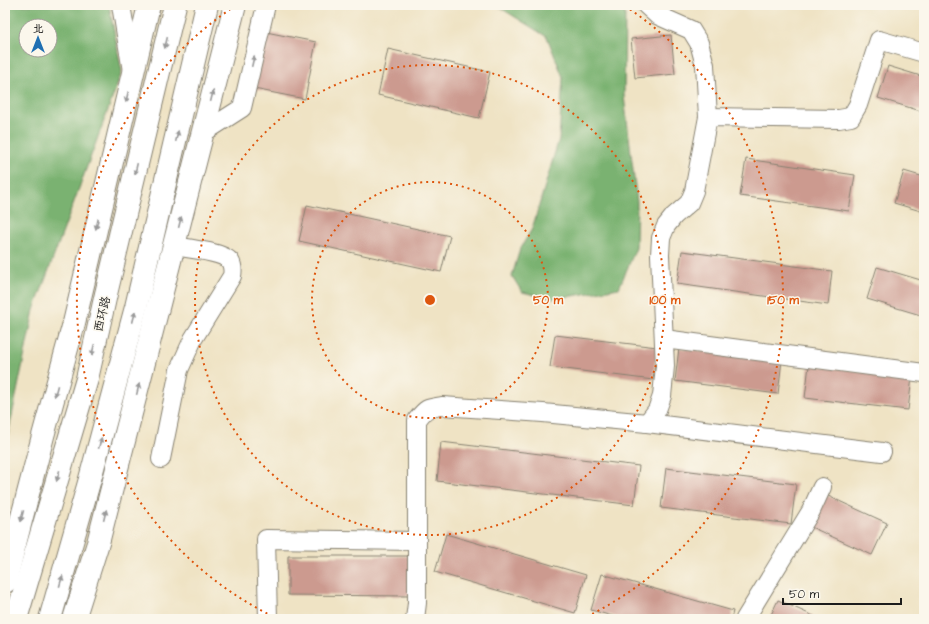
<svg xmlns="http://www.w3.org/2000/svg" width="929" height="624" viewBox="0 0 929 624" font-family="'Architects Daughter','LXGW WenKai TC',sans-serif">
<style>
.forest{fill:#7ab271;stroke:#4b6746;fill-rule:evenodd}
.building{fill:#cc9a8f}
.lines{fill:none;stroke-linecap:round;stroke-linejoin:round}
.street-casing{stroke:#868070;stroke-width:20}
.secondary-casing{stroke:#868070;stroke-width:24}
.highway-casing{stroke:#868070;stroke-width:24}
.street{stroke:#fff;stroke-width:18}
.secondary{stroke:#fff;stroke-width:22}
.highway{stroke:#fff;stroke-width:22}
.oneway{fill:#999}
.ring{fill:none;stroke:#de560d;stroke-width:2;stroke-dasharray:2 4}
.labels{text-anchor:middle;stroke-width:3;stroke-linejoin:round;paint-order:stroke}
.street-label{font-size:12px;fill:#1c1c1c;stroke:#fbf7ec}
.centre{fill:#de560d;stroke:#fbf7ec;stroke-width:2}
.ring-label{font-size:12px;text-anchor:middle;font-weight:bold;fill:#de560d;stroke:#fbf7ec;stroke-width:3;stroke-linejoin:round;paint-order:stroke}
</style>
<rect width="100%" height="100%" fill="#fbf7ec"/>
<filter id="ink" filterUnits="userSpaceOnUse"><feTurbulence type="fractalNoise" baseFrequency=".025" numOctaves="2"/><feDisplacementMap in="SourceGraphic" scale="8" xChannelSelector="R" yChannelSelector="G"/><feConvolveMatrix kernelMatrix="1 2 1 2 8 2 1 2 1" color-interpolation-filters="sRGB"/></filter>
<filter id="wash" filterUnits="userSpaceOnUse"><feTurbulence type="fractalNoise" baseFrequency=".012" numOctaves="4" result="noise"/><feDisplacementMap in="SourceGraphic" scale="16" xChannelSelector="R" yChannelSelector="G"/><feGaussianBlur stdDeviation="0.9" result="paint"/><feColorMatrix in="noise" values="0 0 0 0 0 0 0 0 0 0 0 0 0 0 0 0 0 1.4 0 .05"/><feComposite in="paint" operator="in"/></filter>
<g filter="url(#wash)">
<rect width="100%" height="100%" fill="#efe3c4"/>
<!-- forest -->
<g class="forest">
<path d="M 5,5 L 109,5 L 122,72 L 34,310 L 5,449 ZM 26,26 L 50,26 L 50,50 L 26,50 Z"/>
<path d="M 496,5 L 624,5 L 625,10 L 624,96 L 637,202 L 636,248 L 619,288 L 554,299 L 522,292 L 512,276 L 520,249 L 532,229 L 559,139 L 563,77 L 547,37 Z"/>
</g>
<g id="blocks">
<!-- building -->
<g class="building">
<path d="M 266,32 L 316,42 L 305,99 L 254,89 Z"/>
<path d="M 671,35 L 675,74 L 635,78 L 631,39 Z"/>
<path d="M 388,49 L 490,72 L 479,118 L 378,95 Z"/>
<path d="M 888,66 L 924,77 L 924,112 L 878,98 Z"/>
<path d="M 746,159 L 855,175 L 849,211 L 740,196 Z"/>
<path d="M 904,171 L 924,177 L 924,212 L 894,203 Z"/>
<path d="M 307,205 L 450,236 L 441,272 L 299,241 Z"/>
<path d="M 682,251 L 832,271 L 828,305 L 677,284 Z"/>
<path d="M 877,267 L 924,281 L 924,316 L 867,299 Z"/>
<path d="M 555,335 L 657,347 L 653,380 L 550,367 Z"/>
<path d="M 679,348 L 782,360 L 778,394 L 675,381 Z"/>
<path d="M 809,365 L 912,377 L 908,410 L 805,398 Z"/>
<path d="M 441,442 L 639,466 L 634,505 L 437,481 Z"/>
<path d="M 666,468 L 796,484 L 791,524 L 661,508 Z"/>
<path d="M 826,495 L 887,523 L 872,555 L 811,527 Z"/>
<path d="M 446,534 L 586,575 L 575,613 L 435,572 Z"/>
<path d="M 288,556 L 410,556 L 410,596 L 288,595 Z"/>
<path d="M 602,574 L 733,611 L 731,619 L 623,619 L 591,610 Z"/>
<path d="M 778,600 L 820,619 L 769,619 Z"/>
</g>
</g>
</g>
<g filter="url(#ink)">
<use href="#blocks" fill-opacity="0" stroke="#868070" stroke-width="1"/>
<g class="lines">
<defs>
<g id="street">
<path d="M 121,5 L 132,71"/>
<path d="M 646,5 L 657,15 L 691,30 L 699,43 L 705,65 L 708,117"/>
<path d="M 203,133 L 242,108 L 266,5"/>
<path d="M 664,339 L 924,373"/>
<path d="M 647,423 L 657,410 L 662,396 L 665,366 L 660,255 L 661,238 L 666,226 L 674,216 L 689,203 L 694,191 L 708,117 L 839,119 L 851,117 L 858,105 L 879,40 L 924,53"/>
<path d="M 161,459 L 179,370 L 193,339 L 232,276 C 233,271 233,266 230,261 C 223,252 186,248 174,246"/>
<path d="M 268,619 L 266,539 L 417,541"/>
<path d="M 415,619 L 417,603 L 417,420 C 426,408 427,408 442,406 L 543,413 L 647,423 L 882,452"/>
<path d="M 745,619 L 811,511 L 822,487"/>
</g>
<g id="secondary">
<path d="M 5,582 L 43,436 L 74,323 L 149,5"/>
<path d="M 74,619 L 98,543 L 212,96 L 235,5"/>
</g>
<g id="highway">
<path d="M 16,619 L 87,379 L 106,294 L 175,5"/>
<path d="M 50,619 L 90,479 L 136,307 L 207,5"/>
</g>
</defs>
<!-- street casing -->
<use href="#street" class="street-casing"/>
<!-- secondary casing -->
<use href="#secondary" class="secondary-casing"/>
<!-- highway casing -->
<use href="#highway" class="highway-casing"/>
<!-- street -->
<use href="#street" class="street"/>
<!-- secondary -->
<use href="#secondary" class="secondary"/>
<!-- highway -->
<use href="#highway" class="highway"/>
</g>
<!-- one-way arrows -->
<defs><path id="oneway-solid" d="M-6-.8H1V-3.2L6.5 0L1 3.2V.8H-6Z"/></defs>
<g class="oneway">
<use href="#oneway-solid" transform="translate(166 43) rotate(103)"/>
<use href="#oneway-solid" transform="translate(253 61) rotate(-77)"/>
<use href="#oneway-solid" transform="translate(212 96) rotate(-76)"/>
<use href="#oneway-solid" transform="translate(127 97) rotate(103)"/>
<use href="#oneway-solid" transform="translate(177 136) rotate(-77)"/>
<use href="#oneway-solid" transform="translate(136 169) rotate(103)"/>
<use href="#oneway-solid" transform="translate(180 222) rotate(-76)"/>
<use href="#oneway-solid" transform="translate(97 224) rotate(103)"/>
<use href="#oneway-solid" transform="translate(134 317) rotate(-75)"/>
<use href="#oneway-solid" transform="translate(93 350) rotate(103)"/>
<use href="#oneway-solid" transform="translate(138 389) rotate(-76)"/>
<use href="#oneway-solid" transform="translate(56 391) rotate(105)"/>
<use href="#oneway-solid" transform="translate(100 443) rotate(-75)"/>
<use href="#oneway-solid" transform="translate(58 476) rotate(106)"/>
<use href="#oneway-solid" transform="translate(105 515) rotate(-76)"/>
<use href="#oneway-solid" transform="translate(22 516) rotate(105)"/>
<use href="#oneway-solid" transform="translate(61 581) rotate(-74)"/>
</g>
</g>
<!-- distance rings -->
<g class="ring">
<circle cx="430" cy="300" r="118"/>
<circle cx="430" cy="300" r="235"/>
<path d="M278 619A353 353 0 0 1 235 6M625 6A353 353 0 0 1 582 619"/>
</g>
<g class="labels">
<!-- street labels -->
<g class="street-label">
<text transform="translate(102 314) rotate(-77)" y="4">西环路</text>
</g>
</g>
<circle cx="430" cy="300" r="6" class="centre"/>
<g class="ring-label">
<text x="548" y="304">50 m</text>
<text x="665" y="304">100 m</text>
<text x="783" y="304">150 m</text>
</g>
<!-- margin -->
<rect width="929" height="624" fill="none" stroke="#fbf7ec" stroke-width="20"/>
<!-- north arrow -->
<g transform="translate(38 38)"><circle r="19" fill="#fbf7ec" stroke="#a29f99"/>
<path d="M0-3L7 15L0 10L-7 15Z" fill="#1f6fb2"/>
<text y="-6" font-size="11" font-weight="bold" text-anchor="middle" fill="#1c1c1c">北</text>
</g>
<!-- scale -->
<path d="M783 598v6h118v-6" fill="none" stroke="#1c1c1c" stroke-width="2"/>
<text x="789" y="598" font-size="12" fill="#1c1c1c" stroke="#fbf7ec" stroke-width="3" paint-order="stroke">50 m</text>
</svg>
